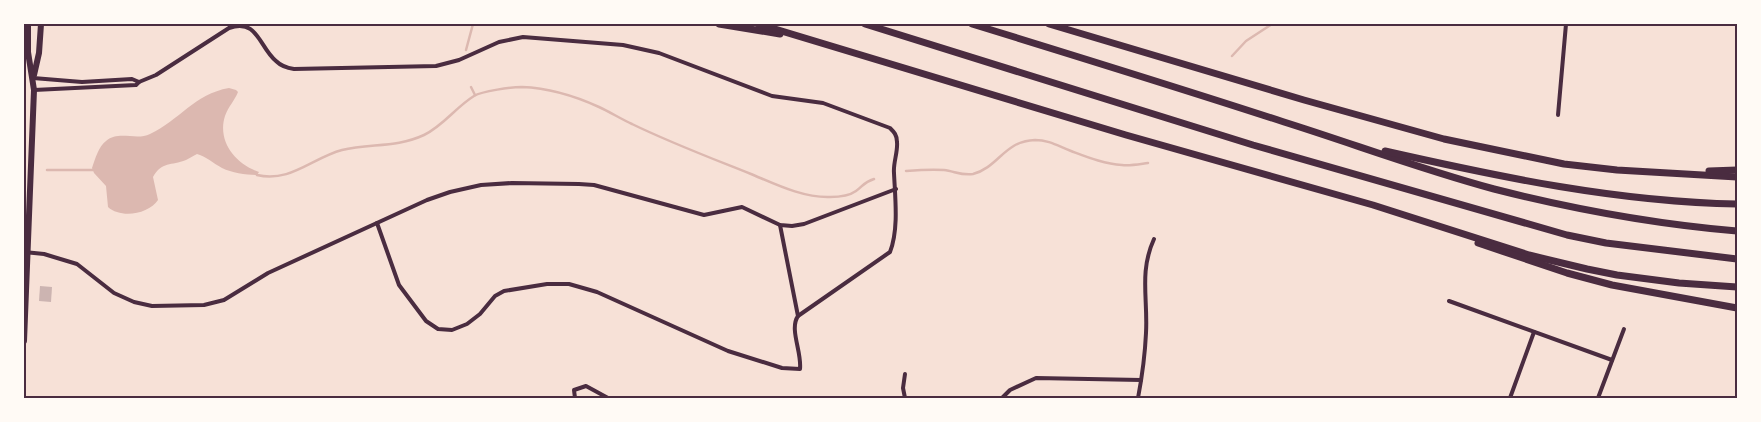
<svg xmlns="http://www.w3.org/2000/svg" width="1761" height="422" viewBox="0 0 1761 422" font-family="'Work Sans',sans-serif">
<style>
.water{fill:#dcb8b0}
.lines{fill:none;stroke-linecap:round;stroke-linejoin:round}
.stream{stroke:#dcb8b0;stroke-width:2.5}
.building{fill:#ccb4b1}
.minor{stroke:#4a2c40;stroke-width:4}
.primary{stroke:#4a2c40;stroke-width:6}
.motorway{stroke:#4a2c40;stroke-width:7}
.neatline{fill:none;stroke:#4a2c40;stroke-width:2}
</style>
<rect width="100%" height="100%" fill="#f7e1d7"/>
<!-- water -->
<path class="water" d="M 229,88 L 236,90 L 238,92 C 235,100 228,107 225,116 C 217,141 235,164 259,172 L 257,175 C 246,175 232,173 222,168 C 213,163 207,157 197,154 C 193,156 190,158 186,160 C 171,166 162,161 153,177 L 158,200 C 149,214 121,219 108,207 L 106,186 L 94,173 L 92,168 C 95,159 99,146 106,141 C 119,130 136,141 150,134 C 180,120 194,94 229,88 Z"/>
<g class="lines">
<!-- stream -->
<g class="stream">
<path d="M 466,50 L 473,24"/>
<path d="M 1232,56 L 1246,41 L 1272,24"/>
<path d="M 471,87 L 475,95"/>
<path d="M 47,170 L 93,170"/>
<path d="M 906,171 C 918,170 931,169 944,170 C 954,171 962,176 973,174 C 999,167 1004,141 1035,140 C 1049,140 1058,146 1071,151 C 1087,157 1104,164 1122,165 C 1130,166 1140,164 1148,163"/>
<path d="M 257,175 C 290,183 312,158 342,150 C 370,143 396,148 424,135 C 443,126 456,107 474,96 C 482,91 512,87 522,87 C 548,88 575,96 599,107 C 610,112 621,119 632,124 C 671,143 711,158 751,174 C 775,184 803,198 830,197 C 838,197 849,196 856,191 C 863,186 864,182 874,179"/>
</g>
</g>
<!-- building -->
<path class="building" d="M 40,286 L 52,287 L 51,302 L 39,301 Z"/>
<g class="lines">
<!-- minor -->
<g class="minor">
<path d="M 33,78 L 82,82 L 132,79 L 139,82"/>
<path d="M 34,90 L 136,85 L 139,82 L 156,75 L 229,28 C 258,18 259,47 276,61 C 281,66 287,68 294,69 L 436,66 L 459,60 L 499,42 L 523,37 L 623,45 L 659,53 L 772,96 L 823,103 L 890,128 C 894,132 897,135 897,142 C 898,152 893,163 894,173 C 895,197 899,229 890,252 L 798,316"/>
<path d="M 1558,115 L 1566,24"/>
<path d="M 377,223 L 399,285 L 426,321 L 438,329 L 452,330 L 467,324 L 480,314 L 495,296 L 504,291 L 547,284 L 569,284 L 597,292 L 728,351 L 782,368 L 800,369 C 802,352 789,329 798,316 L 780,225"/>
<path d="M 24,252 L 44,254 L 77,264 L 114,293 L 134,302 L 152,306 L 204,305 L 224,300 L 268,273 L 427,200 L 450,192 L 481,185 L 512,183 L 579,184 L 594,185 L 704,215 L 742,207 L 780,225 L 792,226 L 804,224 L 896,189"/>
<path d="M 1449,301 L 1612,360"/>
<path d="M 905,374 L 903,388 L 905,398"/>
<path d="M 575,398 L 574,390 L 586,386 L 608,398"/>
<path d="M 1002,398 L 1010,390 L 1036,378 L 1141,380"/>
<path d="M 1138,398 C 1142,377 1145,355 1146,333 C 1148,299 1139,272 1154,239"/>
<path d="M 1510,398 L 1534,332"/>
<path d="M 1598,398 L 1624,329"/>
</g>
<!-- primary -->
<g class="primary">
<path d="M 34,75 L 39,53 L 41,24"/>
<path d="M 24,341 L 34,90 L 28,52 L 28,24"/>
</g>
<!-- motorway -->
<g class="motorway">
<path d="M 719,24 L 780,34"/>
<path d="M 758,24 L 1126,135 L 1373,205 L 1529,255 L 1587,269 L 1617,275 L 1679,283 L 1737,287"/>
<path d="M 865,24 L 1253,145 L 1567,235 L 1606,243 L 1737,259"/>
<path d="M 972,24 C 1076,56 1180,88 1284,122 C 1354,144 1423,170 1494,189 C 1573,209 1655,224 1737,231"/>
<path d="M 1049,24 L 1304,100 L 1444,139 L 1564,164 L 1617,170 L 1737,177"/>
<path d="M 1385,151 C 1500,177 1618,202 1737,204"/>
<path d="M 1709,171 L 1737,170"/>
<path d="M 1478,243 L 1567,273 L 1612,285 L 1737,308"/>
</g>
</g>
<!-- border -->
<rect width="1761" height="422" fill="none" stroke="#fffaf5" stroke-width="50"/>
<rect x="25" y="25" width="1711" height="372" class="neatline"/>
</svg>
